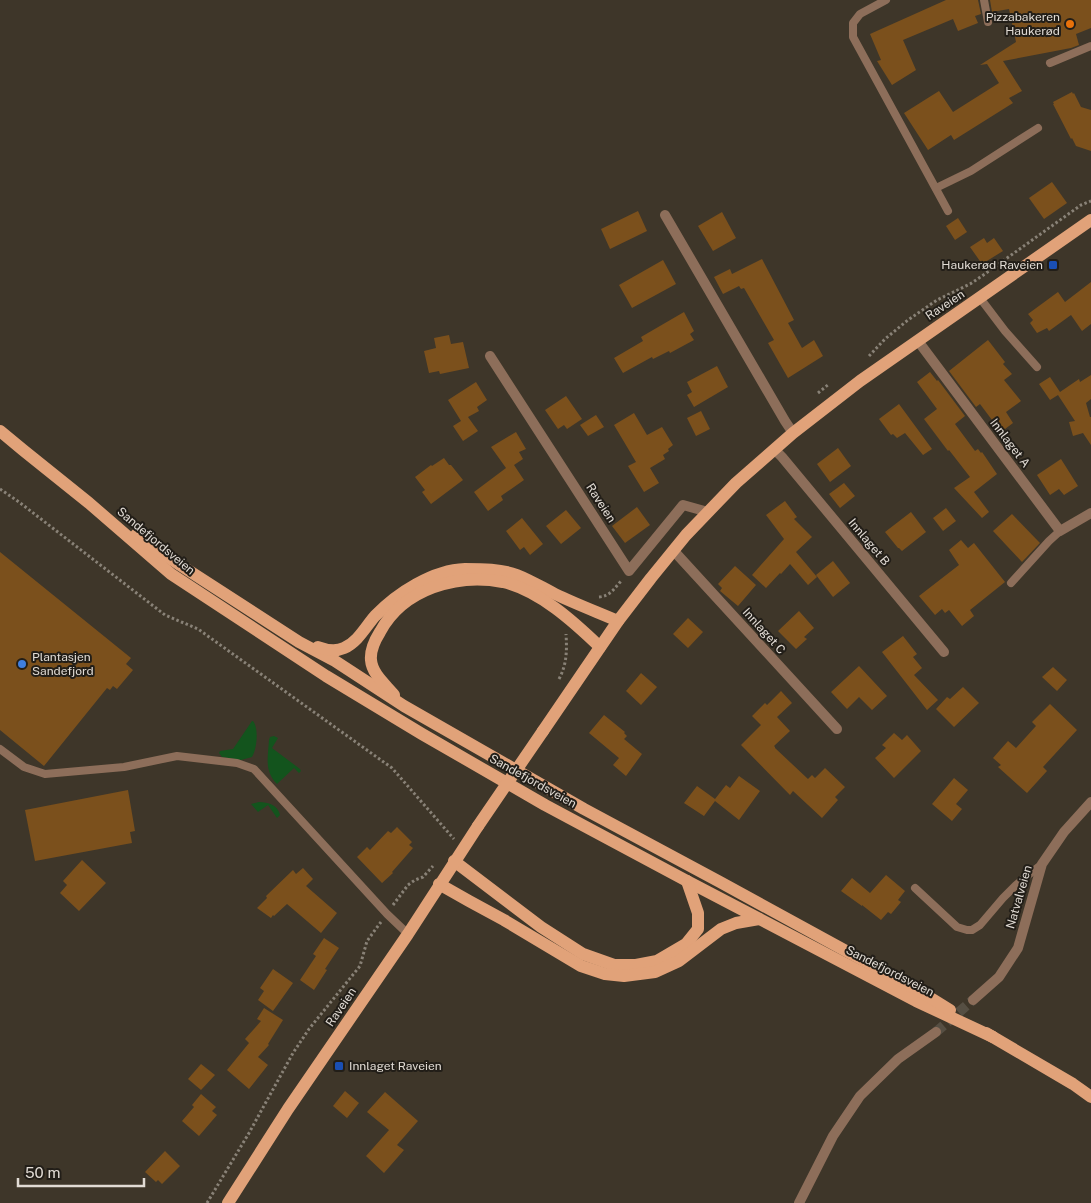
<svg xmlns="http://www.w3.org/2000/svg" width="1091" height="1203" viewBox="0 0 1091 1203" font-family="'Public Sans',sans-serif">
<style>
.green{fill:#13541d}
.building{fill:#7b501c}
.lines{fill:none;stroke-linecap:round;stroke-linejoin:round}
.minor-tunnel{stroke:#564f43;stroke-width:10;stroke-dasharray:10 5;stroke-linecap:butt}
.path{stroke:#898277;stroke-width:3;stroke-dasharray:2.5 2.5;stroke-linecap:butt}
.service{stroke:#8d6e5a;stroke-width:8}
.minor{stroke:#8d6e5a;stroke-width:10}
.primary{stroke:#e1a279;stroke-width:12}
.primary-bridge{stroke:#e1a279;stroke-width:12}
.food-dot{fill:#e8710a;stroke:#221e18;stroke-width:2}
.transit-dot{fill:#1a4fb4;stroke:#221e18;stroke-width:2}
.shop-dot{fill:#3f7fe0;stroke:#221e18;stroke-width:2}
.labels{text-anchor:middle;stroke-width:4;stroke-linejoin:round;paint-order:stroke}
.poi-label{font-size:12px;fill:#e1dbd4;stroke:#221e18;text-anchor:end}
.street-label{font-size:12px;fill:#e1dbd4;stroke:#221e18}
</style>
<rect width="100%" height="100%" fill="#3e3629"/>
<!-- green -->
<g class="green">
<path d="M 252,721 L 253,721 C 259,728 257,749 252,757 L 241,760 L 222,757 L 219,753 L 220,751 L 233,749 Z"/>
<path d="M 274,736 L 278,738 L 272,748 L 300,769 L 301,771 L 299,773 L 294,768 L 277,784 C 264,771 268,757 269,740 L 270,737 Z"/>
<path d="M 259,802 C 268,802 278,805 280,815 L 277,818 L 268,805 L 258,812 L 251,804 Z"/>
</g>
<!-- building -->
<g class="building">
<path d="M 946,0 L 978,0 L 981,14 L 975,16 L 978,23 L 958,31 L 953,19 L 903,40 L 916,70 L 892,85 L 877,61 L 881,60 L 870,34 Z"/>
<path d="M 990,0 L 1091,0 L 1091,28 L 1076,34 L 1079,45 L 1071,48 L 1003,61 L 1022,91 L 1009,98 L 1013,103 L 954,140 L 951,135 L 928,150 L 904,113 L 939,91 L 953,112 L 999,83 L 987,64 L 980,65 L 1016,42 L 1009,9 L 992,12 Z"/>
<path d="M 1072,92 L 1073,94 L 1074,93 L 1081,107 L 1091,110 L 1091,151 L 1076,146 L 1072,138 L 1071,139 L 1053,104 L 1054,104 L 1053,102 Z"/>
<path d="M 1052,182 L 1067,203 L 1044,219 L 1029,198 Z"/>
<path d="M 638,211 L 647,231 L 610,249 L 601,229 Z"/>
<path d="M 722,212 L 736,238 L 713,251 L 698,226 Z"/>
<path d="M 958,218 L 967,232 L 955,240 L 946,226 Z"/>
<path d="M 984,238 L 987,243 L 994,238 L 1003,251 L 982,264 L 970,247 Z"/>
<path d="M 762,259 L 794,320 L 788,323 L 802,348 L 814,340 L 823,356 L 788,378 L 768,343 L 774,340 L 744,288 L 741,289 L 739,286 L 723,294 L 714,277 L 730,269 L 732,274 Z"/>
<path d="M 663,260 L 676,284 L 632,308 L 619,285 Z"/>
<path d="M 1091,282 L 1091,324 L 1082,331 L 1071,315 L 1049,331 L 1047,328 L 1037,333 L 1030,323 L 1033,320 L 1028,314 L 1058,292 L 1065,302 Z"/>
<path d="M 684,312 L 694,331 L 690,334 L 694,340 L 670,353 L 669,351 L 653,359 L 652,357 L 623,373 L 614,358 L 643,341 L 641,337 Z"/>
<path d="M 449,335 L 451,344 L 463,342 L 469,368 L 440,374 L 439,371 L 429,373 L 424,351 L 436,348 L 434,338 Z"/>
<path d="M 988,340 L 1005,362 L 1003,364 L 1012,374 L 1004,380 L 1021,401 L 1006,412 L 1013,423 L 1001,432 L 980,404 L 976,407 L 949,371 Z"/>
<path d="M 717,366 L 728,387 L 694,407 L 687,395 L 692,392 L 687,382 Z"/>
<path d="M 930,372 L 937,381 L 938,380 L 965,416 L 955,424 L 975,451 L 978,449 L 981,453 L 982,452 L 997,474 L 974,492 L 989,512 L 982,518 L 954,488 L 970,477 L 949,450 L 948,451 L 924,419 L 937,409 L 917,382 Z"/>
<path d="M 1091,375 L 1091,399 L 1086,403 L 1090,417 L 1091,417 L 1091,445 L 1083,433 L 1073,436 L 1069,422 L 1075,421 L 1058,395 L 1050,400 L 1039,384 L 1050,377 L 1060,392 L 1079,379 L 1080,382 Z"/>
<path d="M 476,382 L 487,400 L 477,407 L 479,411 L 468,417 L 478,431 L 463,441 L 453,426 L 461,421 L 448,400 Z"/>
<path d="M 566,396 L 582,419 L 567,429 L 564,425 L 558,429 L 545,410 Z"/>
<path d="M 899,404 L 932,449 L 923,455 L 905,433 L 897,438 L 893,434 L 891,435 L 879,419 Z"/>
<path d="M 701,411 L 710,429 L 696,436 L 687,418 Z"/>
<path d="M 634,413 L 647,435 L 662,427 L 673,445 L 668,449 L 669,451 L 663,455 L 665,459 L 650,468 L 659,483 L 644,492 L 628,466 L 636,462 L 614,425 Z"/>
<path d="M 596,415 L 604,427 L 588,436 L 580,425 Z"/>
<path d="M 516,432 L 526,449 L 519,452 L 523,459 L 514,465 L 524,480 L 501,496 L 503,500 L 488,511 L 474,492 L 506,468 L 491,447 Z"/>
<path d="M 838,448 L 851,466 L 830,482 L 817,464 Z"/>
<path d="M 444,458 L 449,465 L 451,465 L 463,480 L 431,504 L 422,492 L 425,490 L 415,477 L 431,465 L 432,466 Z"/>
<path d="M 1061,459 L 1078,486 L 1064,495 L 1059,489 L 1050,495 L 1037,475 Z"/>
<path d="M 844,483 L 855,496 L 840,508 L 829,494 Z"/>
<path d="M 785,501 L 797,517 L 794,519 L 812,537 L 796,552 L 817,577 L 808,585 L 790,564 L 781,574 L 780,573 L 766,588 L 752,575 L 784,539 L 766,515 Z"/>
<path d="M 637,507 L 650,525 L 625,543 L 612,526 Z"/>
<path d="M 946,508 L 956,521 L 943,531 L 933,518 Z"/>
<path d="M 566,510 L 581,528 L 561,544 L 546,526 Z"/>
<path d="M 911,512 L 926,532 L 902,551 L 899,548 L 898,548 L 885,532 Z"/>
<path d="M 1012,514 L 1040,543 L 1022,562 L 993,531 Z"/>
<path d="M 522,518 L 543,544 L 530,555 L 524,547 L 520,550 L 506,531 Z"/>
<path d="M 961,540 L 968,548 L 974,543 L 1005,582 L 970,610 L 974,616 L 962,626 L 949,610 L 945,613 L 942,609 L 935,615 L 919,596 L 959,565 L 949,550 Z"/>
<path d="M 0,552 L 131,658 L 126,664 L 133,670 L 117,689 L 113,686 L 110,690 L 107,688 L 44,766 L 0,730 Z"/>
<path d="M 833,561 L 850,583 L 833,597 L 816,575 Z"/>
<path d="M 735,566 L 756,585 L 738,606 L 720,591 L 722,588 L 718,584 Z"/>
<path d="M 799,611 L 814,628 L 804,637 L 807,639 L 796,649 L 778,631 Z"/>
<path d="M 688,618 L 703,632 L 688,648 L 673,634 Z"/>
<path d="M 903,636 L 917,654 L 913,657 L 922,668 L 914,675 L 938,700 L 927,710 L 882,652 Z"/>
<path d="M 859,666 L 887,696 L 872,710 L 859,697 L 847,709 L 831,692 Z"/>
<path d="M 1053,667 L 1067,680 L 1057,691 L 1042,677 Z"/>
<path d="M 641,673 L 657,687 L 641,705 L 626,691 Z"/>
<path d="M 963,687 L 979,703 L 954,727 L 936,709 L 947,697 L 950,699 Z"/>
<path d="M 781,691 L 792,703 L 777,717 L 790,731 L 774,746 L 775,747 L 775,748 L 808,779 L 812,775 L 815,778 L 825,768 L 845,787 L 835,797 L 838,800 L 822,818 L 793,791 L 790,795 L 741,745 L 761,725 L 752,716 L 765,703 L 767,705 Z"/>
<path d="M 1050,704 L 1077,730 L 1043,767 L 1047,771 L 1027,793 L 998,767 L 1001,765 L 993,758 L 1008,741 L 1016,748 L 1036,726 L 1032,722 Z"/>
<path d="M 604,715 L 625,732 L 624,733 L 627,736 L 624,739 L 642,754 L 626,776 L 613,765 L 619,758 L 589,733 Z"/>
<path d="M 894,733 L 902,740 L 907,735 L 921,751 L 894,778 L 875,758 L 886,748 L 882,745 Z"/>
<path d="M 739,776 L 760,791 L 739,820 L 715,801 L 704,816 L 684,803 L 697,786 L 715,799 L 726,785 L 730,788 Z"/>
<path d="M 954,778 L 968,790 L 956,804 L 962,809 L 952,821 L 932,804 Z"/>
<path d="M 128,790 L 135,831 L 130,832 L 132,843 L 35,861 L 25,810 Z"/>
<path d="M 397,827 L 412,842 L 409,845 L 413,848 L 392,872 L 393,873 L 382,883 L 357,857 L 367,847 L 370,850 L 388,831 L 391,833 Z"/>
<path d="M 82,860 L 106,883 L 79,911 L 60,893 L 67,885 L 63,881 Z"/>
<path d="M 303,868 L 313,879 L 306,886 L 337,913 L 321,933 L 287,904 L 274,916 L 273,915 L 271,918 L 257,908 L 267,898 L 266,896 L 293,870 L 296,874 Z"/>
<path d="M 886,875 L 905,891 L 898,900 L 901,902 L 891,914 L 888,912 L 881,920 L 862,905 L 862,906 L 841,891 L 852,878 L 870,893 Z"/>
<path d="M 324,938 L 339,948 L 325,969 L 327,970 L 314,990 L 300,980 L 316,956 L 313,954 Z"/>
<path d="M 273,969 L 293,983 L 273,1011 L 258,1000 L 264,991 L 260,988 Z"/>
<path d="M 264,1008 L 283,1020 L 268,1044 L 269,1045 L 258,1057 L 268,1065 L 249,1089 L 227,1070 L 249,1043 L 245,1039 L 261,1021 L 257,1019 Z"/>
<path d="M 201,1064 L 215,1075 L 201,1090 L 188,1079 Z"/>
<path d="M 345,1091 L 359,1103 L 347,1118 L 333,1106 Z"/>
<path d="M 385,1092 L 418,1121 L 397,1145 L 404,1150 L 384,1173 L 366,1156 L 389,1130 L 367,1112 Z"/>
<path d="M 201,1094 L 216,1107 L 212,1111 L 217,1115 L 199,1136 L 182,1121 L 194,1107 L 192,1105 Z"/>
<path d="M 165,1151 L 180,1166 L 162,1184 L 158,1180 L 156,1182 L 145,1172 Z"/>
</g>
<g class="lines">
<!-- minor-tunnel -->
<path class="minor-tunnel" d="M 936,1032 L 973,1000"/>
<!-- path -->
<g class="path">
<path d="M 869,356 L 885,339 L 908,320 L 937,300 L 970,284 L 982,276 L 1081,205 L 1091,201"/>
<path d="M 818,393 L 829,384"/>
<path d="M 0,489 L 19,502 L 165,615 L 198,629 L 392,768 L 454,839"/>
<path d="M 599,597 C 610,596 614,589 621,581"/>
<path d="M 559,679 C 567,664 567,650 566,634"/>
<path d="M 393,905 L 408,885 L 415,880 L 423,877 L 433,866"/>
<path d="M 207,1203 L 249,1133 L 293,1053 L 309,1029 L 360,966 L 367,941 L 381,922"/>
</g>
<!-- service -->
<g class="service">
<path d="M 886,0 L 860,14 L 853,23 L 853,37 L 948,211"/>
<path d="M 984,0 L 988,22"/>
<path d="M 1050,63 L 1091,46"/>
<path d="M 936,188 L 971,171 L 1038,128"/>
<path d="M 980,298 L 1005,331 L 1037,367"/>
<path d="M 1011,583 L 1049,541 L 1060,531"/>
<path d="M 0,749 L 24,767 L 45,774 L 124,767 L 177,756 L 237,763 L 254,769 L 387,914 L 408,934"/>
<path d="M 915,888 L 957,927 L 967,930 L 972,930 L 980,925 L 1003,898 L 1016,885 L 1042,864"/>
</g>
<!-- minor -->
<g class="minor">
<path d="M 665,215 L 785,421 L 793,433"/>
<path d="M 918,341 L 1060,531 L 1091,513"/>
<path d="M 490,356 L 629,571 L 683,505 L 708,512"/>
<path d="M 774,449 L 782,457 L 944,652"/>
<path d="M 673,550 L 837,729"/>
<path d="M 973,1000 L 999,977 L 1018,948 L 1042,864 L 1064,832 L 1091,802"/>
<path d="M 799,1203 L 833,1136 L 860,1096 L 898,1059 L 936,1032"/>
</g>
<!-- primary -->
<g class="primary">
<path d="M 0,431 L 23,450 L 89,503 L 171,574 L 326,676 L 422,734 L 545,805 L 687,881 L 916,1001 L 993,1037"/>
<path d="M 136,535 L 180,565 L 299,642 L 335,661 L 404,706 L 584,809 L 720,882 L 921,992 L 950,1010"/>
<path d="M 318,647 C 326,650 335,652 344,648 C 358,642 366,626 375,616 C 397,593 433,570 465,569 C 482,569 501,569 517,575 C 530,580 543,588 555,594 C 576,604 597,612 618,621"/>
<path d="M 394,695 C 386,685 372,674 371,660 C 370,650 375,640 380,632 C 403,589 457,573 503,582 C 539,590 574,622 600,647"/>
<path d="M 543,731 L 618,621 L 651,578 L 686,535 L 736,483 L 793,433 L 860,381 L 1091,220"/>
<path d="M 454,861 L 541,927 L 583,954 L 614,965 L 636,965 L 657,961 L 686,944 L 698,929 L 698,913 L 687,881"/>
<path d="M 439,884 L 469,901 L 504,920 L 581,966 L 605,974 L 624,976 L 655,972 L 679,961 L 721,929 L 736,923 L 759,919"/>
<path d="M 986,1033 L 1073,1084 L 1091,1097"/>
<path d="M 228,1203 L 288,1109 L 408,934 L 478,826"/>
</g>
<!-- primary-bridge -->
<path class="primary-bridge" d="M 478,826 L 543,731"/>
</g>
<!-- markers -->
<circle class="food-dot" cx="1070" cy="24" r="5"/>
<g class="transit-dot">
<rect x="1048" y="260" width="10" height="10" rx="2.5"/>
<rect x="334" y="1061" width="10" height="10" rx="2.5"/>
</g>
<circle class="shop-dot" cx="22" cy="664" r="5"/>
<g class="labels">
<!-- poi labels -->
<g class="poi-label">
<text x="1060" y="21">Pizzabakeren<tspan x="1060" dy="14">Haukerød</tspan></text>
<text x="1043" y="269">Haukerød Raveien</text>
<text x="32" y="661" text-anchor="start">Plantasjen<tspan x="32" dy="14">Sandefjord</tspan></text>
<text x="349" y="1070" text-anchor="start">Innlaget Raveien</text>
</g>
<!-- street labels -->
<g class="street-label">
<text transform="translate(945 305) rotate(-34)" y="4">Raveien</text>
<text transform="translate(1010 443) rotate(53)" y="4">Innlaget A</text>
<text transform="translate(601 503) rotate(57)" y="4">Raveien</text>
<text transform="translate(156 541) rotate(40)" y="4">Sandefjordsveien</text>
<text transform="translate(869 542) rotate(50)" y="4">Innlaget B</text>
<text transform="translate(764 631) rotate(48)" y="4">Innlaget C</text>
<text transform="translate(533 781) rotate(29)" y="4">Sandefjordsveien</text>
<text transform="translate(1019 897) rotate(-74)" y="4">Natvalveien</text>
<text transform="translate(890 971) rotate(27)" y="4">Sandefjordsveien</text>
<text transform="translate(341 1007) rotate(-56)" y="4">Raveien</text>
</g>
</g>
<!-- scale -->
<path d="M18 1178v8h126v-8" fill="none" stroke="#e1dbd4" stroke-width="2.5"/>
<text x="25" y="1178" font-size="15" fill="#e1dbd4" stroke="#221e18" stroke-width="4" paint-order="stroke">50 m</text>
</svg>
